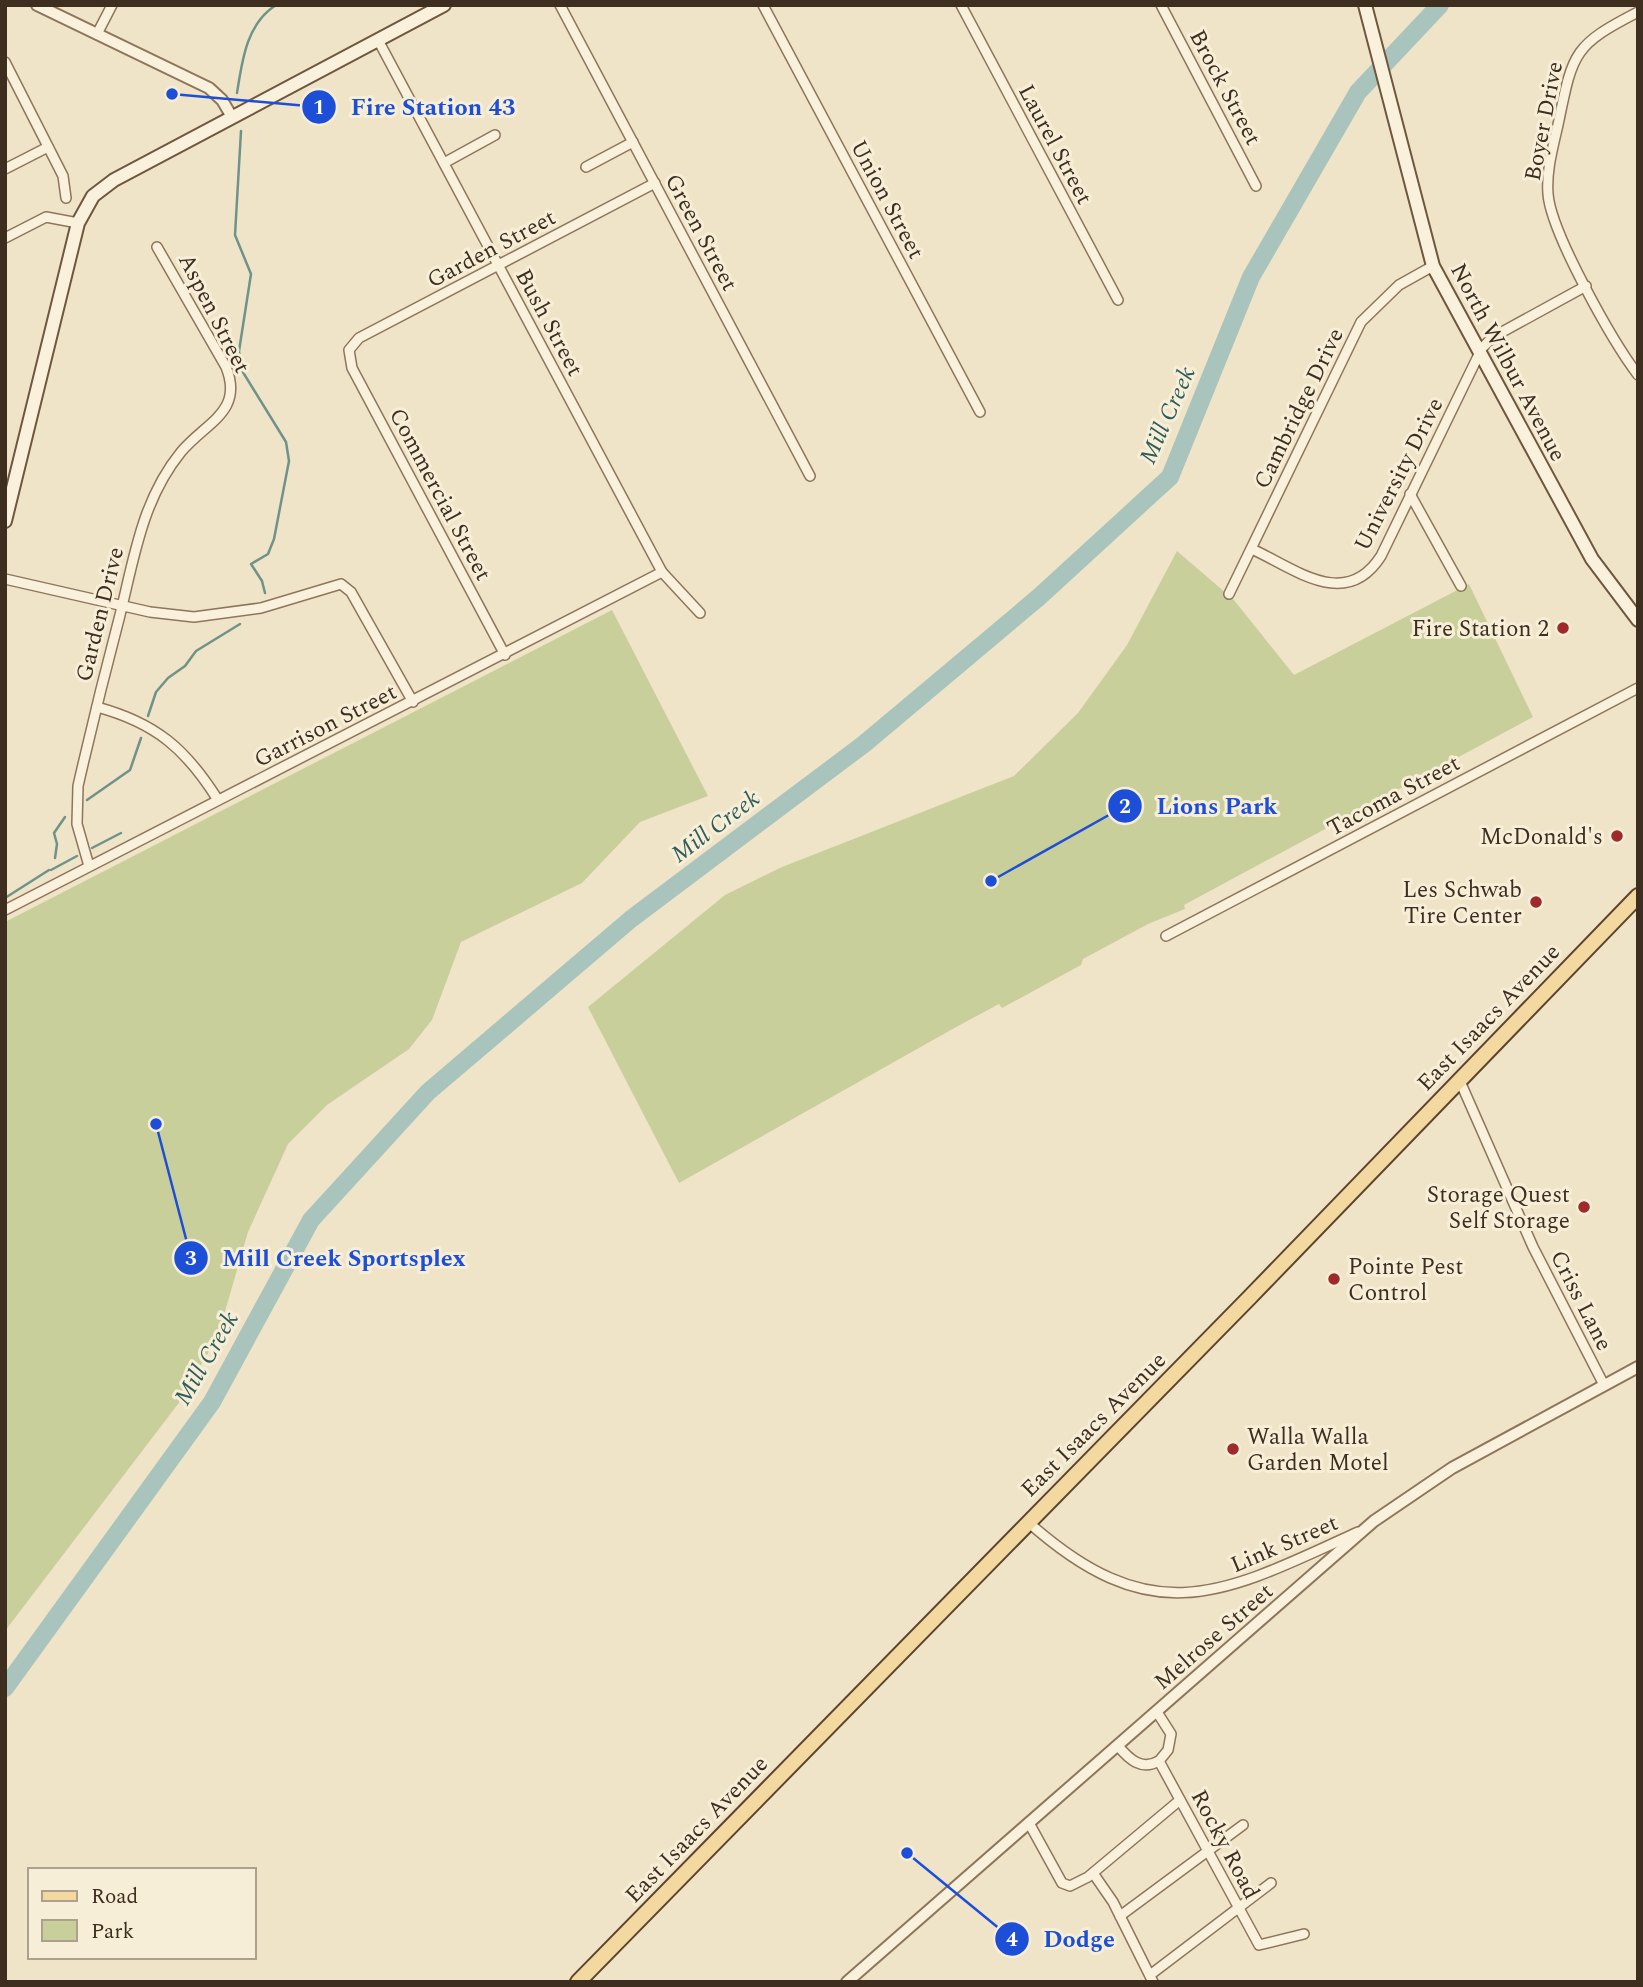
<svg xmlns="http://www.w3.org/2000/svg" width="1643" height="1987" viewBox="0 0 1643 1987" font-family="Spectral,serif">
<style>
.green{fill:#c9cf9b}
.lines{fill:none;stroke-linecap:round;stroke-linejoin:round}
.stream{stroke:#6f938a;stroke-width:2.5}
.river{stroke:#a9c4bc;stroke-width:18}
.minor-casing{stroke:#8d765c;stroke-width:12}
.tertiary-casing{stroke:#8d765c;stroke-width:14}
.secondary-casing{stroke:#6f573f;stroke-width:16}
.primary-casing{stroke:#5b4430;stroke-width:18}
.minor{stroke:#faf1dc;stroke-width:9}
.tertiary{stroke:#faf1dc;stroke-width:10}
.secondary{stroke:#faf1dc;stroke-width:12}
.primary{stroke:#f3d9a0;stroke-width:14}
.poi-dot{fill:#9e2a2b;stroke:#f7eed8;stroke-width:2.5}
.labels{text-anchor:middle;stroke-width:6;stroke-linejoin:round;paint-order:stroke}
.street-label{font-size:23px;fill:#3d2e20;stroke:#f7eed8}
.poi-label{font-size:23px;fill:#3d2e20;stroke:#f7eed8;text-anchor:end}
.water-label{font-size:24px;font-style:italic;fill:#2f5d5a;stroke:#f7eed8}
.leader{fill:none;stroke:#1d4ed8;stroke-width:2.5}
.callout-dot{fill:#1d4ed8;stroke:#f7eed8;stroke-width:2.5}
.mark-label{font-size:21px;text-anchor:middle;font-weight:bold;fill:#fff}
.callout-label{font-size:24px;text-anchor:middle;font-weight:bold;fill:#1d4ed8;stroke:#f7eed8;stroke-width:6;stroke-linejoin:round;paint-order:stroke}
</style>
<rect width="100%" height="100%" fill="#f0e4c8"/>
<!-- green -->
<g class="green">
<path d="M 1177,551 L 1234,600 L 1294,675 L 1469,584 L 1533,717 L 1184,905 L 1185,909 L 1148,924 L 1083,959 L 1081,965 L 1002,1008 L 999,1004 L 958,1026 L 679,1183 L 588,1007 L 725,895 L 782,867 L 1014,776 L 1078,713 L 1127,645 Z"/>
<path d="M 612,610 L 708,796 L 640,822 L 582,883 L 461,942 L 432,1020 L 409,1049 L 327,1105 L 288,1144 L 248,1232 L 224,1315 L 211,1348 L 178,1404 L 5,1631 L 5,922 Z"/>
</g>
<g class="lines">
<!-- stream -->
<g class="stream">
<path d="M 237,93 C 242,62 246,24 276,5"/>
<path d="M 241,131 L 235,235 L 251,274 L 239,351 L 241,369 L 286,442 L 289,461 L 274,539 L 268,554 L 251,564 L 262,581 L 265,593"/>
<path d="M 148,716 L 156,692 L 168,678 L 185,666 L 196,651 L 240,624"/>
<path d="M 87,800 L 130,770 L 141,738"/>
<path d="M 92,848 L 121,833"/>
<path d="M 55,858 L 57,844 L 54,833 L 65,817"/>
<path d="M 51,870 L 77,856"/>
<path d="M 5,898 L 49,870"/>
</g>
<!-- river -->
<path class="river" d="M 5,1688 L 212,1402 L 311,1220 L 428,1092 L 631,919 L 864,744 L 1039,597 L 1170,477 L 1251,277 L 1358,92 L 1440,5"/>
<defs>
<g id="minor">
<path d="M 560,5 L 810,476"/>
<path d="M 763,5 L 980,412"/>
<path d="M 961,5 L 1118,300"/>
<path d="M 1161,5 L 1256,186"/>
<path d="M 1638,12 C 1574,45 1573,52 1559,120 C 1554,144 1546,169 1548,194 C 1551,233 1613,342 1638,375"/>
<path d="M 97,34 L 112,5"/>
<path d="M 378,40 L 662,572 L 700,613"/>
<path d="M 5,62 L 63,176 L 66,198"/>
<path d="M 444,163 L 495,135"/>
<path d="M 586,167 L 633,142"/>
<path d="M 5,169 L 48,147"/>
<path d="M 5,238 L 46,217 L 78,223"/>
<path d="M 1410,494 L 1461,586"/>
<path d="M 1252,549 C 1295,569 1346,611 1381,556 L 1482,348 L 1493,337 L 1586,286"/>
<path d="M 5,579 L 150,612 L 194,617 L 261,608 L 341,584 L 351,592 L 413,702"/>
<path d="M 1229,594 L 1361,322 L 1399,285 L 1433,266"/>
<path d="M 505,655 L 352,368 L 349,350 L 359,338 L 655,183"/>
<path d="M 97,707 C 156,723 186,749 218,800"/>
<path d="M 89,866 L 77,824 L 78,786 C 91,729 105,672 120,615 C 134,558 142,500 181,452 C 206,422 244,412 226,367 L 157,247"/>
<path d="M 5,910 L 662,572"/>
<path d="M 1166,936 L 1638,688"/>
<path d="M 1459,1079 L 1533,1247 L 1604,1385"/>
<path d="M 1028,1522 C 1154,1634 1223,1594 1358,1532"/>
<path d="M 1157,1712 L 1171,1734 L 1168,1750 L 1159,1761 L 1259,1945 L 1304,1934"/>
<path d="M 1118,1746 C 1129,1759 1141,1771 1159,1761"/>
<path d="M 1029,1823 L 1062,1883 L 1070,1886 L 1088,1877 L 1180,1800"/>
<path d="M 1093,1873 L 1113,1902 L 1153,1982"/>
<path d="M 1120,1916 L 1243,1825"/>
<path d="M 1150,1975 L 1271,1883"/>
</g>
<g id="tertiary">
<path d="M 37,5 L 209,88 L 222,100 L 232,117"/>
<path d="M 847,1982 L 1374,1521 L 1452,1468 L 1638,1367"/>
</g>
<g id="secondary">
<path d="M 1365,5 L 1433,266 L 1592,559 L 1638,620"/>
<path d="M 5,521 L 78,223 L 93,196 L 114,180 L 444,5"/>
</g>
<path id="primary" d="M 578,1982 L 1251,1296 L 1638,896"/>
</defs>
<!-- minor casing -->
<use href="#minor" class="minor-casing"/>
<!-- tertiary casing -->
<use href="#tertiary" class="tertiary-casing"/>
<!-- secondary casing -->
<use href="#secondary" class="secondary-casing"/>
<!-- primary casing -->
<use href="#primary" class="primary-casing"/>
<!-- minor -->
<use href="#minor" class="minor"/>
<!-- tertiary -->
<use href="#tertiary" class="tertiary"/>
<!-- secondary -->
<use href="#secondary" class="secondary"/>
<!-- primary -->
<use href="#primary" class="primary"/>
</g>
<!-- markers -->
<g class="poi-dot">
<circle cx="1563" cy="628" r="7"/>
<circle cx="1617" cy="836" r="7"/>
<circle cx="1536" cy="902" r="7"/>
<circle cx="1584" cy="1207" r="7"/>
<circle cx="1334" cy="1279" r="7"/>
<circle cx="1233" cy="1449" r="7"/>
</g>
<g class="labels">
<!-- street labels -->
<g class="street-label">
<text transform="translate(1226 87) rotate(62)" y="8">Brock Street</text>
<text transform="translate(1543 121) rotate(-79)" y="8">Boyer Drive</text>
<text transform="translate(1056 144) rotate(62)" y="8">Laurel Street</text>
<text transform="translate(888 199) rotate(62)" y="8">Union Street</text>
<text transform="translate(702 232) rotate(62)" y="8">Green Street</text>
<text transform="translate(491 248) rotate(-28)" y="8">Garden Street</text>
<text transform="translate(215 313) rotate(63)" y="8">Aspen Street</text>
<text transform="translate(550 322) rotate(62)" y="8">Bush Street</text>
<text transform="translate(1509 362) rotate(62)" y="8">North Wilbur Avenue</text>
<text transform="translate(1298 408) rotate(-64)" y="8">Cambridge Drive</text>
<text transform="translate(1398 474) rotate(-63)" y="8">University Drive</text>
<text transform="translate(441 494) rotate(62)" y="8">Commercial Street</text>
<text transform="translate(99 614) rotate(-76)" y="8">Garden Drive</text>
<text transform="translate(325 725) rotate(-27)" y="8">Garrison Street</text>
<text transform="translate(1393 795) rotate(-28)" y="8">Tacoma Street</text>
<text transform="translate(1488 1017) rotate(-46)" y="8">East Isaacs Avenue</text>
<text transform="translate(1582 1300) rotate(63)" y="8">Criss Lane</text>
<text transform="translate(1093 1424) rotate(-45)" y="8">East Isaacs Avenue</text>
<text transform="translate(1284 1543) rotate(-23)" y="8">Link Street</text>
<text transform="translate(1213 1636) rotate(-41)" y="8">Melrose Street</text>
<text transform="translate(696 1829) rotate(-46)" y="8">East Isaacs Avenue</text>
<text transform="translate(1226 1844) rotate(62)" y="8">Rocky Road</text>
</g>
<!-- poi labels -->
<g class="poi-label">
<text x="1549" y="636">Fire Station 2</text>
<text x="1603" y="844">McDonald's</text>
<text x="1522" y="897">Les Schwab<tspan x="1522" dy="26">Tire Center</tspan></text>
<text x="1570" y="1202">Storage Quest<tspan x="1570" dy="26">Self Storage</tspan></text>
<text x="1348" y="1274" text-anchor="start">Pointe Pest<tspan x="1348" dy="26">Control</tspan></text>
<text x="1247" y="1444" text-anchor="start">Walla Walla<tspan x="1247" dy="26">Garden Motel</tspan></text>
</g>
<!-- water labels -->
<g class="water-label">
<text transform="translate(1167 415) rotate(-66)" y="8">Mill Creek</text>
<text transform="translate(715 826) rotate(-37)" y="8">Mill Creek</text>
<text transform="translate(206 1358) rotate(-60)" y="8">Mill Creek</text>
</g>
</g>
<!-- callouts -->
<path class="leader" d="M172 94L319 107M991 881L1125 806M156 1124L191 1258M907 1853L1012 1939"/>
<g class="callout-dot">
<circle cx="172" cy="94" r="7"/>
<circle cx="991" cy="881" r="7"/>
<circle cx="156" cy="1124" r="7"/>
<circle cx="907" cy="1853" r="7"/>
<circle cx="319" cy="107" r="18"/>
<circle cx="1125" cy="806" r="18"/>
<circle cx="191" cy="1258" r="18"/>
<circle cx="1012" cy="1939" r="18"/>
</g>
<g class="mark-label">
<text x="319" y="114">1</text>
<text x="1125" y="813">2</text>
<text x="191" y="1265">3</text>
<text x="1012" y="1946">4</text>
</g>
<g class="callout-label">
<text x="433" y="115">Fire Station 43</text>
<text x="1217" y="814">Lions Park</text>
<text x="344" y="1266">Mill Creek Sportsplex</text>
<text x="1079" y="1947">Dodge</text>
</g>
<!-- border -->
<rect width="1643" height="1987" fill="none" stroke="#3d2e20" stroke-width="14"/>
<!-- legend -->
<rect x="28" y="1868" width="228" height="91" fill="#f7eed8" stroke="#ada18e" stroke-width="2"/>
<rect x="42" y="1891" width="35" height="10" fill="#f3d9a0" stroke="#ada18e" stroke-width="2"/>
<text x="91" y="1903" font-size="21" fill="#3d2e20">Road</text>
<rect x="42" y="1920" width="35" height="21" fill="#c9cf9b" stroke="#ada18e" stroke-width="2"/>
<text x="91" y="1938" font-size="21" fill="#3d2e20">Park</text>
</svg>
